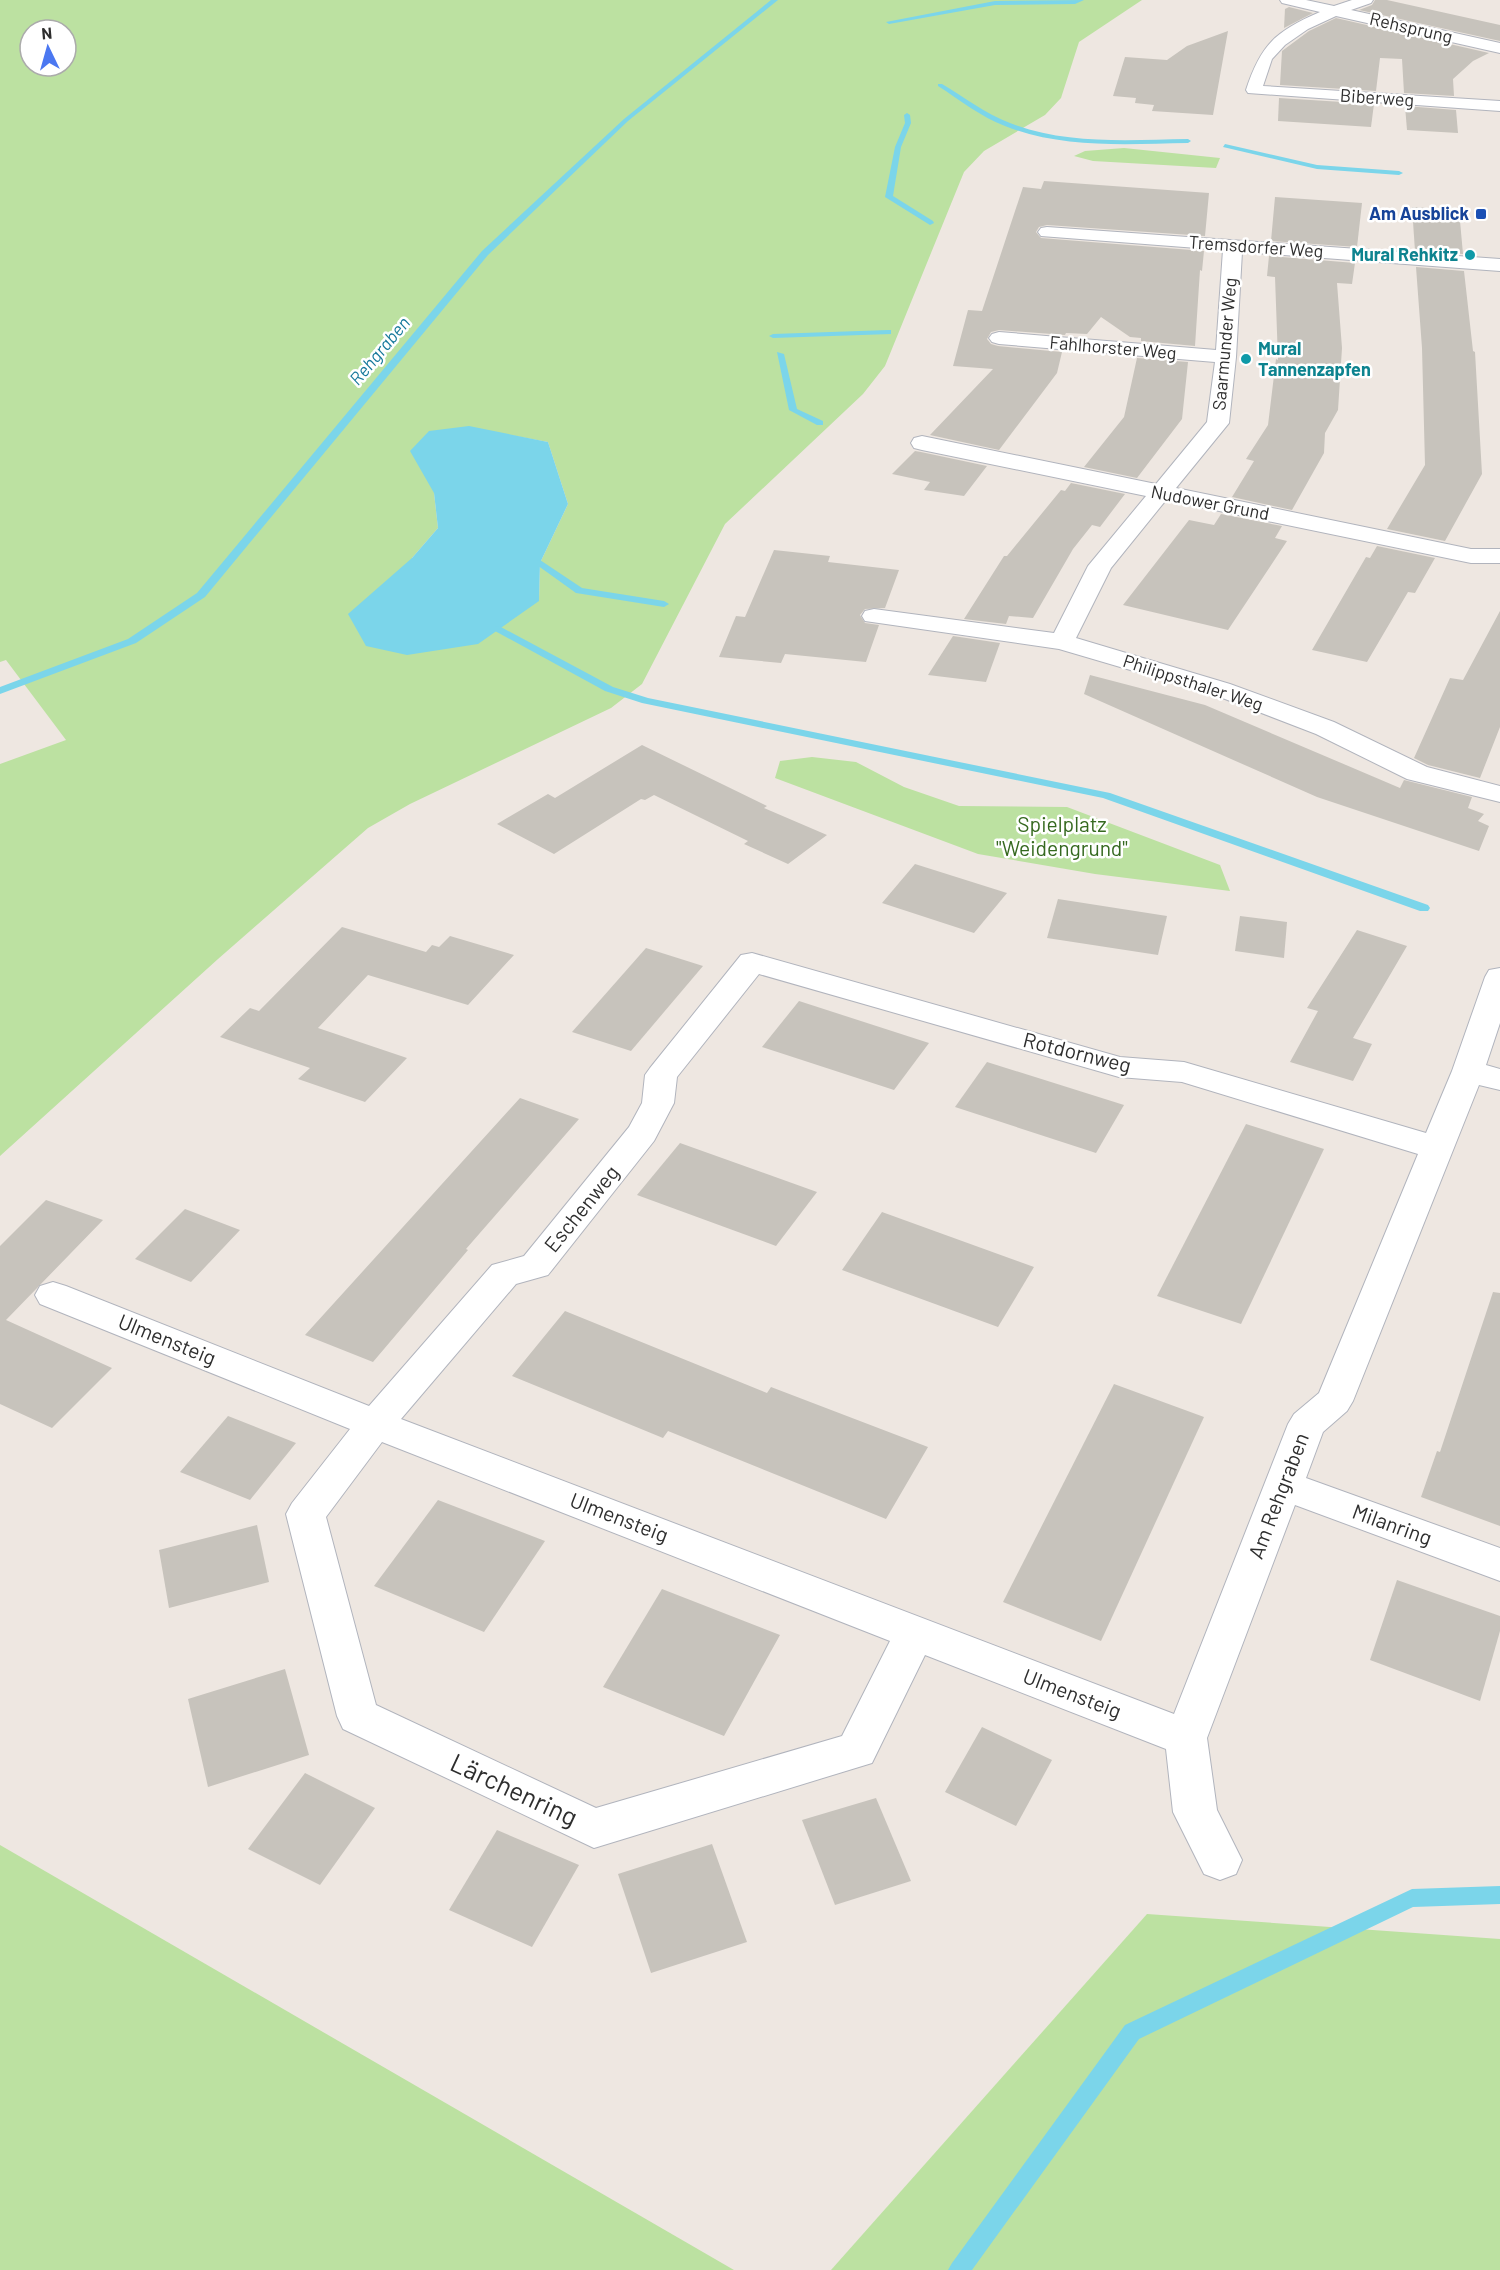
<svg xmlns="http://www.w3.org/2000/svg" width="1500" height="2270" viewBox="0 0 1500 2270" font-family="Barlow,sans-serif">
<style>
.green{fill:#bce1a1;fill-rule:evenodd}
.water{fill:#7bd5ea}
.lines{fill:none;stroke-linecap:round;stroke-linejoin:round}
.stream{fill:#7bd5ea;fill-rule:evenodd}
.building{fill:#c7c3bc}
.minor-casing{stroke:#b1b4bd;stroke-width:2}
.minor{fill:#fff;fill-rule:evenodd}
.transit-dot{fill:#1a4fb4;stroke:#fff;stroke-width:2}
.culture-dot{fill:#0f9aa8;stroke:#fff;stroke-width:2}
.labels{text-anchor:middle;stroke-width:5;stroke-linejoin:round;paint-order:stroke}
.far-street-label{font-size:18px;fill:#2e2e2e;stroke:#fff}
.far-transit-label{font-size:18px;font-weight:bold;fill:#164399;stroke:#fff;text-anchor:end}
.far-culture-label{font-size:18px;font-weight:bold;fill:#0d838f;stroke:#fff;text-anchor:end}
.far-water-label{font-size:18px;font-style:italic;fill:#15789b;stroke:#fff}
.park-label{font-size:21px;fill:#35691f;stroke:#fff}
.street-label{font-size:21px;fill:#2e2e2e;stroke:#fff}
.near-street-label{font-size:26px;fill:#2e2e2e;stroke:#fff}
</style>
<rect width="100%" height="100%" fill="#eee7e1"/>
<!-- green -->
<g class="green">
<path d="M 0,0 L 1142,0 L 1079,42 L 1061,98 L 1045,115 L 984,151 L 964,172 L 885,366 L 863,394 L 725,524 L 642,684 L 611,708 L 410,804 L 368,828 L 218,959 L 0,1156 L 0,764 L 66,740 L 6,660 L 0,662 ZM 30,30 L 66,30 L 66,66 L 30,66 ZM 510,435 L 548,442 L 568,504 L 540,563 L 539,601 L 412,558 L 438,528 L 434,493 Z"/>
<path d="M 1124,148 L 1220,158 L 1216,168 L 1093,161 L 1074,156 L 1085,151 Z"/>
<path d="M 812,757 L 856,762 L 904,787 L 959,806 L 1067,807 L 1220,865 L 1230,891 L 1095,874 L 978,854 L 775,778 L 780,761 Z"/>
<path d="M 0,1845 L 734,2270 L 0,2270 Z"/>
<path d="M 1147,1914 L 1500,1939 L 1500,2270 L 831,2270 Z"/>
</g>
<!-- water -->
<path class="water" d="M 469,426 L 548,442 L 568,504 L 540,563 L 539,601 L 478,644 L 407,655 L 366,646 L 348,614 L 412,558 L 438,528 L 434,493 L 410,451 L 429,431 Z"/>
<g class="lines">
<!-- stream -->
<g class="stream">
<path d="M 771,0 L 778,0 L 628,121 L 488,255 L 205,597 L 136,643 L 0,694 L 0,687 L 128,639 L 197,593 L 482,251 L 624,119 Z"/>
<path d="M 1084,0 L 1075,4 L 995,5 L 889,24 L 886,22 L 995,1 Z"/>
<path d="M 938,84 L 942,84 C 964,97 986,114 1010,123 C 1066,145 1129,140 1188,139 L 1191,141 L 1188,143 C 1127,144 1063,149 1005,126 C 981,117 960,100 938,86 Z"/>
<path d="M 907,113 L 910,115 L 911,123 L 901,147 L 893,196 L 933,221 L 934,223 L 930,225 L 885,197 L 895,147 L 905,123 L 904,115 Z"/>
<path d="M 1225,144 L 1317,165 L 1399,171 L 1403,173 L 1399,175 L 1317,169 L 1223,147 Z"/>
<path d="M 888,330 L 891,330 L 891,334 L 773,338 L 769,336 L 773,334 Z"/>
<path d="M 777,352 L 784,354 L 797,409 L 823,421 L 823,425 L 817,425 L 789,410 Z"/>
<path d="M 540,560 L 582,588 L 664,601 L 669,604 L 664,607 L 576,593 L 537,565 L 537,561 Z"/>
<path d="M 499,626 L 613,687 L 648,698 L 1110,793 L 1428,905 L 1430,908 L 1428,911 L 1420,911 L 1103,798 L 642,703 L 605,691 L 495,631 L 495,627 Z"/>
<path d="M 1500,1886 L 1500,1904 L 1413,1907 L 1139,2039 L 972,2270 L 948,2270 L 952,2263 L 1125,2025 L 1412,1889 Z"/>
</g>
</g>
<!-- building -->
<g class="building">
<path d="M 1375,0 L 1387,0 L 1500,25 L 1500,41 L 1359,10 L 1372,5 Z"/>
<path d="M 1289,7 L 1313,13 L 1284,28 L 1285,9 Z"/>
<path d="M 1336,18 L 1489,53 L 1473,61 L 1453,79 L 1454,96 L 1404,93 L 1402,59 L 1380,58 L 1376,91 L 1280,85 L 1282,51 L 1309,31 Z"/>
<path d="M 1228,31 L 1213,115 L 1152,111 L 1154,105 L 1135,103 L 1136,98 L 1113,96 L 1125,57 L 1167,60 L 1187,46 Z"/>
<path d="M 1279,98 L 1374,104 L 1371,127 L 1278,121 Z"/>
<path d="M 1405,106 L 1456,110 L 1458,133 L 1407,130 Z"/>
<path d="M 1044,181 L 1209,193 L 1205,236 L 1047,225 L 1039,227 L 1036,232 L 1041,238 L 1204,251 L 1202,271 L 1200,270 L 1195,346 L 1141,341 L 1141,338 L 1130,337 L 1101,317 L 1087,334 L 1066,333 L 1065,335 L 999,330 L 991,332 L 987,339 L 991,344 L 998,346 L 1062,352 L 1057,373 L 999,450 L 930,435 L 993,369 L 953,366 L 968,310 L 982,311 L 1023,187 L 1041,189 Z"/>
<path d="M 1275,197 L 1362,203 L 1357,247 L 1271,241 Z"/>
<path d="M 1412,207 L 1459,210 L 1463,254 L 1415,251 Z"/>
<path d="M 1269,256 L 1355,263 L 1352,284 L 1337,283 L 1342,348 L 1338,410 L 1325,433 L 1324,453 L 1292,510 L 1232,497 L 1254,461 L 1246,459 L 1268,425 L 1276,359 L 1278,360 L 1275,277 L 1267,276 Z"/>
<path d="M 1416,267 L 1464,271 L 1473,351 L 1475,352 L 1482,474 L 1445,541 L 1387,529 L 1425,465 L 1422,348 Z"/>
<path d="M 1137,358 L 1188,362 L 1182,419 L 1137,478 L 1084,467 L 1124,417 Z"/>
<path d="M 915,451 L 921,452 L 987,466 L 964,496 L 924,490 L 930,482 L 892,474 Z"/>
<path d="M 1071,483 L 1125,494 L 1100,527 L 1092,525 L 1073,549 L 1033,618 L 1009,616 L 1006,624 L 964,619 L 1004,556 L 1007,556 L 1061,490 L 1065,491 Z"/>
<path d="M 1221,514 L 1282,526 L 1275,538 L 1287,541 L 1228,630 L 1123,605 L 1189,520 L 1214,525 Z"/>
<path d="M 1377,546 L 1435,558 L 1415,593 L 1408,592 L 1367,662 L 1312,650 L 1366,557 L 1370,558 Z"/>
<path d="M 774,550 L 830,556 L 828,562 L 899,570 L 885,608 L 865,609 L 860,615 L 865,623 L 879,625 L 866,662 L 785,654 L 781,663 L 719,657 L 736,616 L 745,617 Z"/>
<path d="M 1500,611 L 1500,727 L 1480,778 L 1428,765 L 1414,758 L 1450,678 L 1463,680 Z"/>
<path d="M 953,636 L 1000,643 L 986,682 L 928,675 Z"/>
<path d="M 1090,675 L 1205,705 L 1400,788 L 1404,780 L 1472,797 L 1468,808 L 1484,814 L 1478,821 L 1489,826 L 1479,851 L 1317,797 L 1084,694 Z"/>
<path d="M 642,745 L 767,806 L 764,808 L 827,835 L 788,864 L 744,844 L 748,841 L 654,795 L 645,800 L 641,799 L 554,854 L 497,824 L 548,794 L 555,798 Z"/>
<path d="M 915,864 L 1007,893 L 974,933 L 882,903 Z"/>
<path d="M 1058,899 L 1167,916 L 1158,955 L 1047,938 Z"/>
<path d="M 1240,916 L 1287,922 L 1284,958 L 1235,951 Z"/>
<path d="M 342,927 L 426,952 L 432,945 L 439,947 L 450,936 L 514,955 L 468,1005 L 368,975 L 318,1028 L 407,1058 L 365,1102 L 298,1079 L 310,1068 L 220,1037 L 250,1008 L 259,1011 Z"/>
<path d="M 1357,930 L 1407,946 L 1353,1038 L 1372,1044 L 1353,1081 L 1290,1062 L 1318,1011 L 1307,1008 Z"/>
<path d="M 646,948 L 703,966 L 631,1051 L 572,1032 Z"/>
<path d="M 799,1001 L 929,1043 L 894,1090 L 762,1047 Z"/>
<path d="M 987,1062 L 1124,1105 L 1096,1153 L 955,1107 Z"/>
<path d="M 520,1098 L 579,1119 L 466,1249 L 468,1250 L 373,1362 L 305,1335 Z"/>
<path d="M 1246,1124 L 1324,1149 L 1241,1324 L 1157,1296 Z"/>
<path d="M 680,1143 L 817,1192 L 776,1246 L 637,1195 Z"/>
<path d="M 46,1200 L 103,1220 L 6,1320 L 112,1368 L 52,1428 L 0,1404 L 0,1246 Z"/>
<path d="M 185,1209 L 240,1230 L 191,1282 L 135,1259 Z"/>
<path d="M 882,1212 L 1034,1267 L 998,1327 L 842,1270 Z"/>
<path d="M 1493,1292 L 1500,1293 L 1500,1526 L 1421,1497 L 1437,1451 L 1440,1452 Z"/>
<path d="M 565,1311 L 767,1393 L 771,1387 L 928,1447 L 886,1519 L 668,1431 L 663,1438 L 512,1376 Z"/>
<path d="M 1114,1384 L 1204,1417 L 1101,1641 L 1003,1602 Z"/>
<path d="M 228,1416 L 296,1443 L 250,1500 L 180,1472 Z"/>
<path d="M 438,1500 L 545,1541 L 484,1632 L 374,1586 Z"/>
<path d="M 257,1525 L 269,1582 L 169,1608 L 159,1550 Z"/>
<path d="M 1397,1580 L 1500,1616 L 1500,1631 L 1480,1701 L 1370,1660 Z"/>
<path d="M 662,1589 L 780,1635 L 724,1736 L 603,1687 Z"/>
<path d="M 285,1669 L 309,1755 L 208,1787 L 188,1699 Z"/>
<path d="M 982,1727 L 1052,1760 L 1016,1826 L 945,1792 Z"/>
<path d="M 305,1773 L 375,1808 L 320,1885 L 248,1849 Z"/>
<path d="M 876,1798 L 911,1881 L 835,1905 L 802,1820 Z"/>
<path d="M 497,1830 L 579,1865 L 532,1947 L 449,1910 Z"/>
<path d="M 712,1844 L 747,1942 L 651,1973 L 618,1874 Z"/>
</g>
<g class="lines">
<defs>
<g id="minor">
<path d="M 1280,0 L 1306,0 L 1334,6 L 1352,0 L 1373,0 L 1371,3 L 1351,10 L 1500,43 L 1500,53 L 1336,16 L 1308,29 L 1285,45 L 1272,59 L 1263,86 L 1500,101 L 1500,111 L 1248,93 L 1246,90 C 1261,44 1276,31 1320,12 L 1282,3 Z"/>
<path d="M 1047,227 L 1500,259 L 1500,271 L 1242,252 L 1236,357 L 1229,423 L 1176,488 L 1471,549 L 1500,549 L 1500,563 L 1471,563 L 1166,500 L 1111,568 L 1076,638 L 1230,684 L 1334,722 L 1427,767 L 1500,786 L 1500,802 L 1407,779 L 1316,734 L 1212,694 L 1059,649 L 865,621 L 862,616 L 865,611 L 874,609 L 1054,633 L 1088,566 L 1146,496 L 922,450 L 914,448 L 911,443 L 914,438 L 922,436 L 1156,484 L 1207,422 L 1215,362 L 999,344 L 992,342 L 989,338 L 992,334 L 999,332 L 1216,350 L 1223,250 L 1041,236 L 1038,232 L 1041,228 Z"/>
<path d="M 752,953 L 1120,1057 L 1184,1062 L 1426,1133 L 1452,1071 L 1485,977 L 1489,970 L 1500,968 L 1500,1023 L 1486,1065 L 1500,1069 L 1500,1090 L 1479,1085 L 1353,1401 L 1347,1411 L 1323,1432 L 1306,1478 L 1500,1548 L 1500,1581 L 1295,1505 L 1207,1738 L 1217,1810 L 1242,1860 L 1236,1874 L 1220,1880 L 1204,1874 L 1173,1812 L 1166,1749 L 925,1655 L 872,1763 L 594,1848 L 343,1729 L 337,1716 L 286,1514 L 292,1503 L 350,1429 L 40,1304 L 35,1295 L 40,1286 L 53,1282 L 66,1286 L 369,1406 L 492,1265 L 524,1256 L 629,1127 L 642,1103 L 645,1075 L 650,1068 L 741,955 ZM 759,974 L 1119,1077 L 1182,1082 L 1418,1154 L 1319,1393 L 1294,1414 L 1288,1424 L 1174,1714 L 401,1419 L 516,1284 L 548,1275 L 654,1141 L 674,1103 L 677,1077 ZM 382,1442 L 890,1641 L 842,1736 L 596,1808 L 376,1705 L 326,1517 Z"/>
</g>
</defs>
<!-- minor casing -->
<use href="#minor" class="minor-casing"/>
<!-- minor -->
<use href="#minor" class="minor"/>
</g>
<!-- markers -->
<rect class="transit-dot" x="1475" y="208" width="12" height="12" rx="3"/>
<g class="culture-dot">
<circle cx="1470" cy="255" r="6"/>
<circle cx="1246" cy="359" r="6"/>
</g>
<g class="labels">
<!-- far-street labels -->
<g class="far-street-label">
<text transform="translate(1411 28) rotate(13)" y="6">Rehsprung</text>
<text transform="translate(1377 98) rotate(4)" y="6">Biberweg</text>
<text transform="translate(1256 247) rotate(4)" y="6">Tremsdorfer Weg</text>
<text transform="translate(1225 344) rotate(-85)" y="6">Saarmunder Weg</text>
<text transform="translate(1113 348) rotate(5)" y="6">Fahlhorster Weg</text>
<text transform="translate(1210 503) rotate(11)" y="6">Nudower Grund</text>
<text transform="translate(1193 683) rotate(18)" y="6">Philippsthaler Weg</text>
</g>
<!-- far-transit labels -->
<g class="far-transit-label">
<text x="1469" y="220">Am Ausblick</text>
</g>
<!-- far-culture labels -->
<g class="far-culture-label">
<text x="1458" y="261">Mural Rehkitz</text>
<text x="1258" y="355" text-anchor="start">Mural<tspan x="1258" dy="21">Tannenzapfen</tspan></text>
</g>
<!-- far-water labels -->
<g class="far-water-label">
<text transform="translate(380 351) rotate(-50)" y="6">Rehgraben</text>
</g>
<!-- park labels -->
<g class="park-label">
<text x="1062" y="832">Spielplatz<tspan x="1062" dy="24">"Weidengrund"</tspan></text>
</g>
<!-- street labels -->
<g class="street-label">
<text transform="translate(1077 1053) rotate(14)" y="7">Rotdornweg</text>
<text transform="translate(582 1209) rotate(-51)" y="7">Eschenweg</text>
<text transform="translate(167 1340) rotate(22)" y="7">Ulmensteig</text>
<text transform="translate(1279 1496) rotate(-69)" y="7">Am Rehgraben</text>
<text transform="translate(619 1518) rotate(21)" y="7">Ulmensteig</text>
<text transform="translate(1392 1525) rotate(20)" y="7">Milanring</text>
<text transform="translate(1072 1694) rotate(21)" y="7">Ulmensteig</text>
</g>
<!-- near-street labels -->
<g class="near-street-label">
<text transform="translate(514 1790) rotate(25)" y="9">Lärchenring</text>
</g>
</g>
<!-- north arrow -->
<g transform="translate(48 48) rotate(355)"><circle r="28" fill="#ffffff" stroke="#ababab" stroke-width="1.5"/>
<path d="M0-4.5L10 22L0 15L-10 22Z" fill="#4b78f1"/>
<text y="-9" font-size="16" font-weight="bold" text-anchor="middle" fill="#2e2e2e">N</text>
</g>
</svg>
